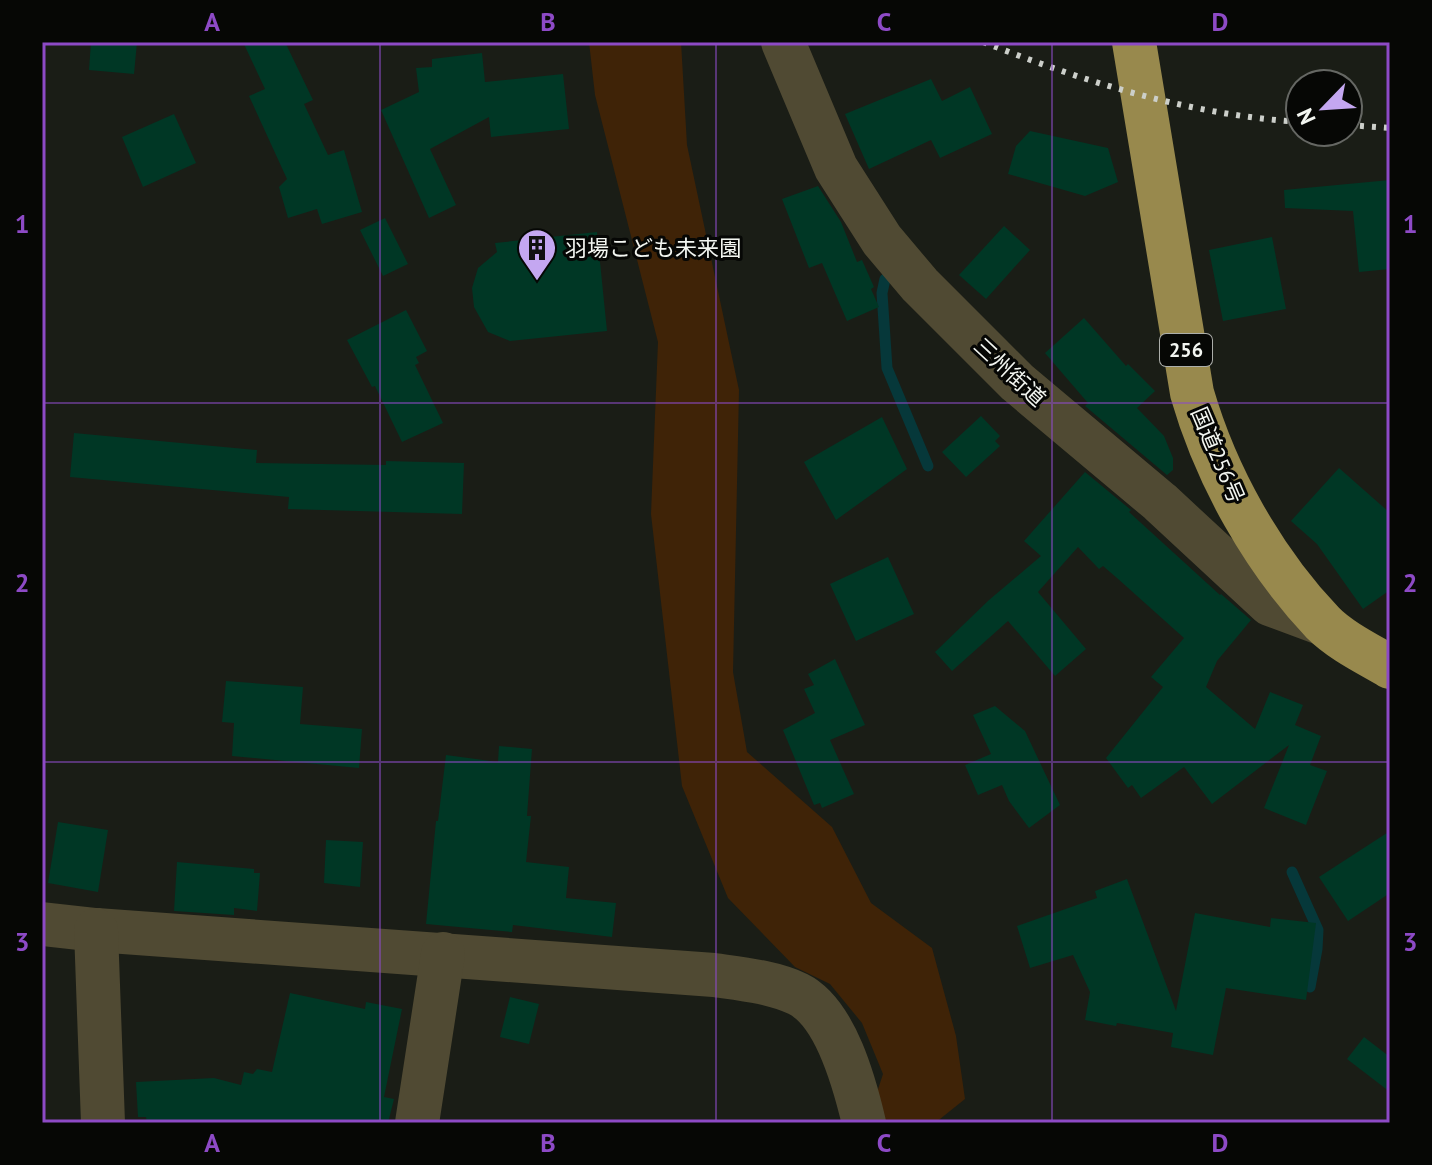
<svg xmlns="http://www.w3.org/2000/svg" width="1432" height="1165" viewBox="0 0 1432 1165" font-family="'PT Sans','Noto Sans JP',sans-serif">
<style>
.green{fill:#3f2307}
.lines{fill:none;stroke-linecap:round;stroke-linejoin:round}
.stream{stroke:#06383a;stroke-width:11}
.building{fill:#003725}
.minor{stroke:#504a33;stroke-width:44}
.highway{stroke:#98894d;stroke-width:44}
.rail{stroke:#cccfca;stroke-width:6;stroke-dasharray:4 8;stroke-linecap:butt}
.grid{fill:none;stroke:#8d4ac6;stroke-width:2;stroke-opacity:0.55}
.labels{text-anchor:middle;stroke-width:6;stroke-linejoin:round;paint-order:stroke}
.shield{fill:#060705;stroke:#acaeaa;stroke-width:2}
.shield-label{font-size:20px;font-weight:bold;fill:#f3f6f1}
.poi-label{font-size:22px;fill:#f3f6f1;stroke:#060705;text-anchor:start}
.street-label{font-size:22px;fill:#f3f6f1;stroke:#060705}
.neatline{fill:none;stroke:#8d4ac6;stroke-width:3}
.grid-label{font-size:26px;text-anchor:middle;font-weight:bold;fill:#8d4ac6}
</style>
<rect width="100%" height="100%" fill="#1a1d16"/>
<!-- green -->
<path class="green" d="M 589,42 L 681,42 L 687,145 L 739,390 L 733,672 L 747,752 L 832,827 L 871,903 L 932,948 L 956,1036 L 965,1099 L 935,1123 L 867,1123 L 883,1074 L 862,1023 L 830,984 L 795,967 L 728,898 L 682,786 L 651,514 L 658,342 L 595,95 Z"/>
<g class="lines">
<!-- stream -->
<g class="stream">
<path d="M 885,279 L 882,293 L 887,368 L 928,466"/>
<path d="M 1292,872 L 1318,930 L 1317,949 L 1310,987"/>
</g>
</g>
<!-- building -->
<g class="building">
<path d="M 91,42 L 137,42 L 134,74 L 89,70 Z"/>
<path d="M 243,42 L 285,42 L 313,100 L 304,104 L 328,155 L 344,150 L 362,212 L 322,224 L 317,209 L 288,218 L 279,187 L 287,179 L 249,96 L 265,89 Z"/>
<path d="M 482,53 L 485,82 L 563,74 L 569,129 L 491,137 L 489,117 L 430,149 L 456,205 L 429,218 L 381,110 L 419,92 L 416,68 L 432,67 L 432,59 Z"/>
<path d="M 931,79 L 942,101 L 970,87 L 992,134 L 940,158 L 931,140 L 869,169 L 845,114 Z"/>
<path d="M 174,114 L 196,163 L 143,187 L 122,137 Z"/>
<path d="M 1030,131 L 1108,148 L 1118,182 L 1085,196 L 1008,174 L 1016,146 Z"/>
<path d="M 1390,180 L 1390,269 L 1359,272 L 1353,211 L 1285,208 L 1284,190 Z"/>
<path d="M 818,186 L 841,222 L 857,262 L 862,260 L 874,287 L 871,289 L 879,307 L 847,321 L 822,263 L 809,268 L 782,199 Z"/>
<path d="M 385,218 L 408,264 L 383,276 L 360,230 Z"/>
<path d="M 1004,226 L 1030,250 L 986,299 L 959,275 Z"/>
<path d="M 597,232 L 607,331 L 510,341 L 488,332 L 474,307 L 472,288 L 478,268 L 497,252 L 495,243 Z"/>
<path d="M 1272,237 L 1286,309 L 1223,321 L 1209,250 Z"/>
<path d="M 406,310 L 427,351 L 416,357 L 419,363 L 415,365 L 443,423 L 402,442 L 375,386 L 372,387 L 347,340 Z"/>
<path d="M 1084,318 L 1126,366 L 1128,364 L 1155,391 L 1137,408 L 1164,436 L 1173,458 L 1173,470 L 1167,475 L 1085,406 L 1088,403 L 1045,353 Z"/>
<path d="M 981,416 L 1000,436 L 995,441 L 1000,446 L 966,477 L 942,452 Z"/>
<path d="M 882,417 L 907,469 L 836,520 L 804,462 Z"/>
<path d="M 74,433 L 257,450 L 256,463 L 386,465 L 386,461 L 464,463 L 462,514 L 288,509 L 289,497 L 70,477 Z"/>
<path d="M 1339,468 L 1390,513 L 1390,590 L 1363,609 L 1317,544 L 1291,521 Z"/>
<path d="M 1085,472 L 1131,510 L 1129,512 L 1220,595 L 1221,594 L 1251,620 L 1217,661 L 1206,687 L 1255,729 L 1270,692 L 1303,705 L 1295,725 L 1321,736 L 1310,765 L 1327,771 L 1306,825 L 1264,808 L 1289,745 L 1212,804 L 1184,767 L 1141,798 L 1132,785 L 1128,788 L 1106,758 L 1163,687 L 1151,677 L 1184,638 L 1117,578 L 1103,566 L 1099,569 L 1078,547 L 1038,592 L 1086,649 L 1055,676 L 1008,621 L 952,671 L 935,652 L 989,600 L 1041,556 L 1024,541 Z"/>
<path d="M 888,557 L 914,614 L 856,641 L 830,584 Z"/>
<path d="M 835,659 L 865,725 L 830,740 L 854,794 L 822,808 L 820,803 L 814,805 L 783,730 L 815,713 L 804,689 L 814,685 L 808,674 Z"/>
<path d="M 226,681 L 303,687 L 300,724 L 362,729 L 359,768 L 232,756 L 234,723 L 222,722 Z"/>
<path d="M 995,706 L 1025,731 L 1060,805 L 1029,828 L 1009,801 L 1002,785 L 978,795 L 965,765 L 991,754 L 973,715 Z"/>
<path d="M 499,746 L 532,749 L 527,816 L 531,816 L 526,862 L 569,867 L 566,898 L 616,903 L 612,937 L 513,925 L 512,932 L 426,924 L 436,821 L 438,821 L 446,755 L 498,762 Z"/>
<path d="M 58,822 L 108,830 L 98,892 L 48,883 Z"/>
<path d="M 1390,831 L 1390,893 L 1348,921 L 1319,877 Z"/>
<path d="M 326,840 L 363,842 L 360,887 L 324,883 Z"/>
<path d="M 177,862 L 254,869 L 254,873 L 260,873 L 257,911 L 234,908 L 234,915 L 174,911 Z"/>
<path d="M 1127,879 L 1176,1011 L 1195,913 L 1270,927 L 1271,918 L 1316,923 L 1306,1000 L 1226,988 L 1213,1055 L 1171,1047 L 1173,1033 L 1117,1023 L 1116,1026 L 1085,1020 L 1090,992 L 1073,955 L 1030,968 L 1017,926 L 1097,898 L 1095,891 Z"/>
<path d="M 290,993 L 365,1009 L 366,1002 L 402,1009 L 384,1097 L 394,1099 L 388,1123 L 147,1123 L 146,1117 L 138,1117 L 136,1082 L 214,1078 L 241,1085 L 244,1072 L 253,1074 L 257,1069 L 272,1072 Z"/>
<path d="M 510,997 L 539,1004 L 529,1044 L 500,1037 Z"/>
<path d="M 1364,1037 L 1390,1057 L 1390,1092 L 1347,1059 Z"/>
</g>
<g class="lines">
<!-- minor -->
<g class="minor">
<path d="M 783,42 L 836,168 L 882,240 L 920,285 L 1017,382 L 1160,502 L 1270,604 L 1324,624"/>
<path d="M 42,924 L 96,930 L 714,975 C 742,979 773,982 798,994 C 836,1013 855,1085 864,1123"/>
<path d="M 96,930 L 103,1123"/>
<path d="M 417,1123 L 443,954"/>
</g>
<!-- highway -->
<path class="highway" d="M 1134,42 L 1192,393 C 1216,476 1263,560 1323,623 C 1341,641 1368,654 1390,667"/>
<!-- rail -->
<g class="rail">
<path d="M 983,42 C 1085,82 1190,115 1300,122"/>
<path d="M 1348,125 L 1390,128"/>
</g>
</g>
<!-- grid -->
<path class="grid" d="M 380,42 L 380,1123M 716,42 L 716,1123M 1052,42 L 1052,1123M 42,403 L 1390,403M 42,762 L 1390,762"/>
<!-- icons -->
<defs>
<symbol id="building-pin" viewBox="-11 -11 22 30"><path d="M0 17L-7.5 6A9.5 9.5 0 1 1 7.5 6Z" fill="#c4a7f1" stroke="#060705"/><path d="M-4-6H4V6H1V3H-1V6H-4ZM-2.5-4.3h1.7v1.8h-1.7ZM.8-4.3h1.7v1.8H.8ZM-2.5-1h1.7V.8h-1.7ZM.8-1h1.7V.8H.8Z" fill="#111"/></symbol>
</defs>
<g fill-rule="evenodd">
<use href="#building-pin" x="515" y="226" width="44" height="60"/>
</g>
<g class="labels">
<!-- shield labels -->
<rect class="shield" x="1160" y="334" width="52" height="32" rx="6"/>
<g class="shield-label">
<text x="1186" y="357">256</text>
</g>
<!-- poi labels -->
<g class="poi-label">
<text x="565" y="256">羽場こども未来園</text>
</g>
<!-- street labels -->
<g class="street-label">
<text transform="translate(1010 372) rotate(43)" y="8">三州街道</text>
<text transform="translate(1218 455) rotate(67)" y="8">国道256号</text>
</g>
</g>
<!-- border -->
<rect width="1432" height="1165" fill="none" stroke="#060705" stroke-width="88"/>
<!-- north arrow -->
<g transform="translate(1324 108) rotate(245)"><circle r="38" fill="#060705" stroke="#656763" stroke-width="2"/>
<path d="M0-6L14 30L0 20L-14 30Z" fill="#c4a7f1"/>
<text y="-12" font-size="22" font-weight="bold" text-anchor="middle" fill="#f3f6f1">N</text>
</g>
<rect x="44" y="44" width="1344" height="1077" class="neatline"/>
<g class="grid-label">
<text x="212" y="31">A</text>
<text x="548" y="31">B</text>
<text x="884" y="31">C</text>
<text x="1220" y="31">D</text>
<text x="22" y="233">1</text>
<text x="1410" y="233">1</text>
<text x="22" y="592">2</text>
<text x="1410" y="592">2</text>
<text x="22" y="951">3</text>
<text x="1410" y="951">3</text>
<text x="212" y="1152">A</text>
<text x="548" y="1152">B</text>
<text x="884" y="1152">C</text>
<text x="1220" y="1152">D</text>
</g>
</svg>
